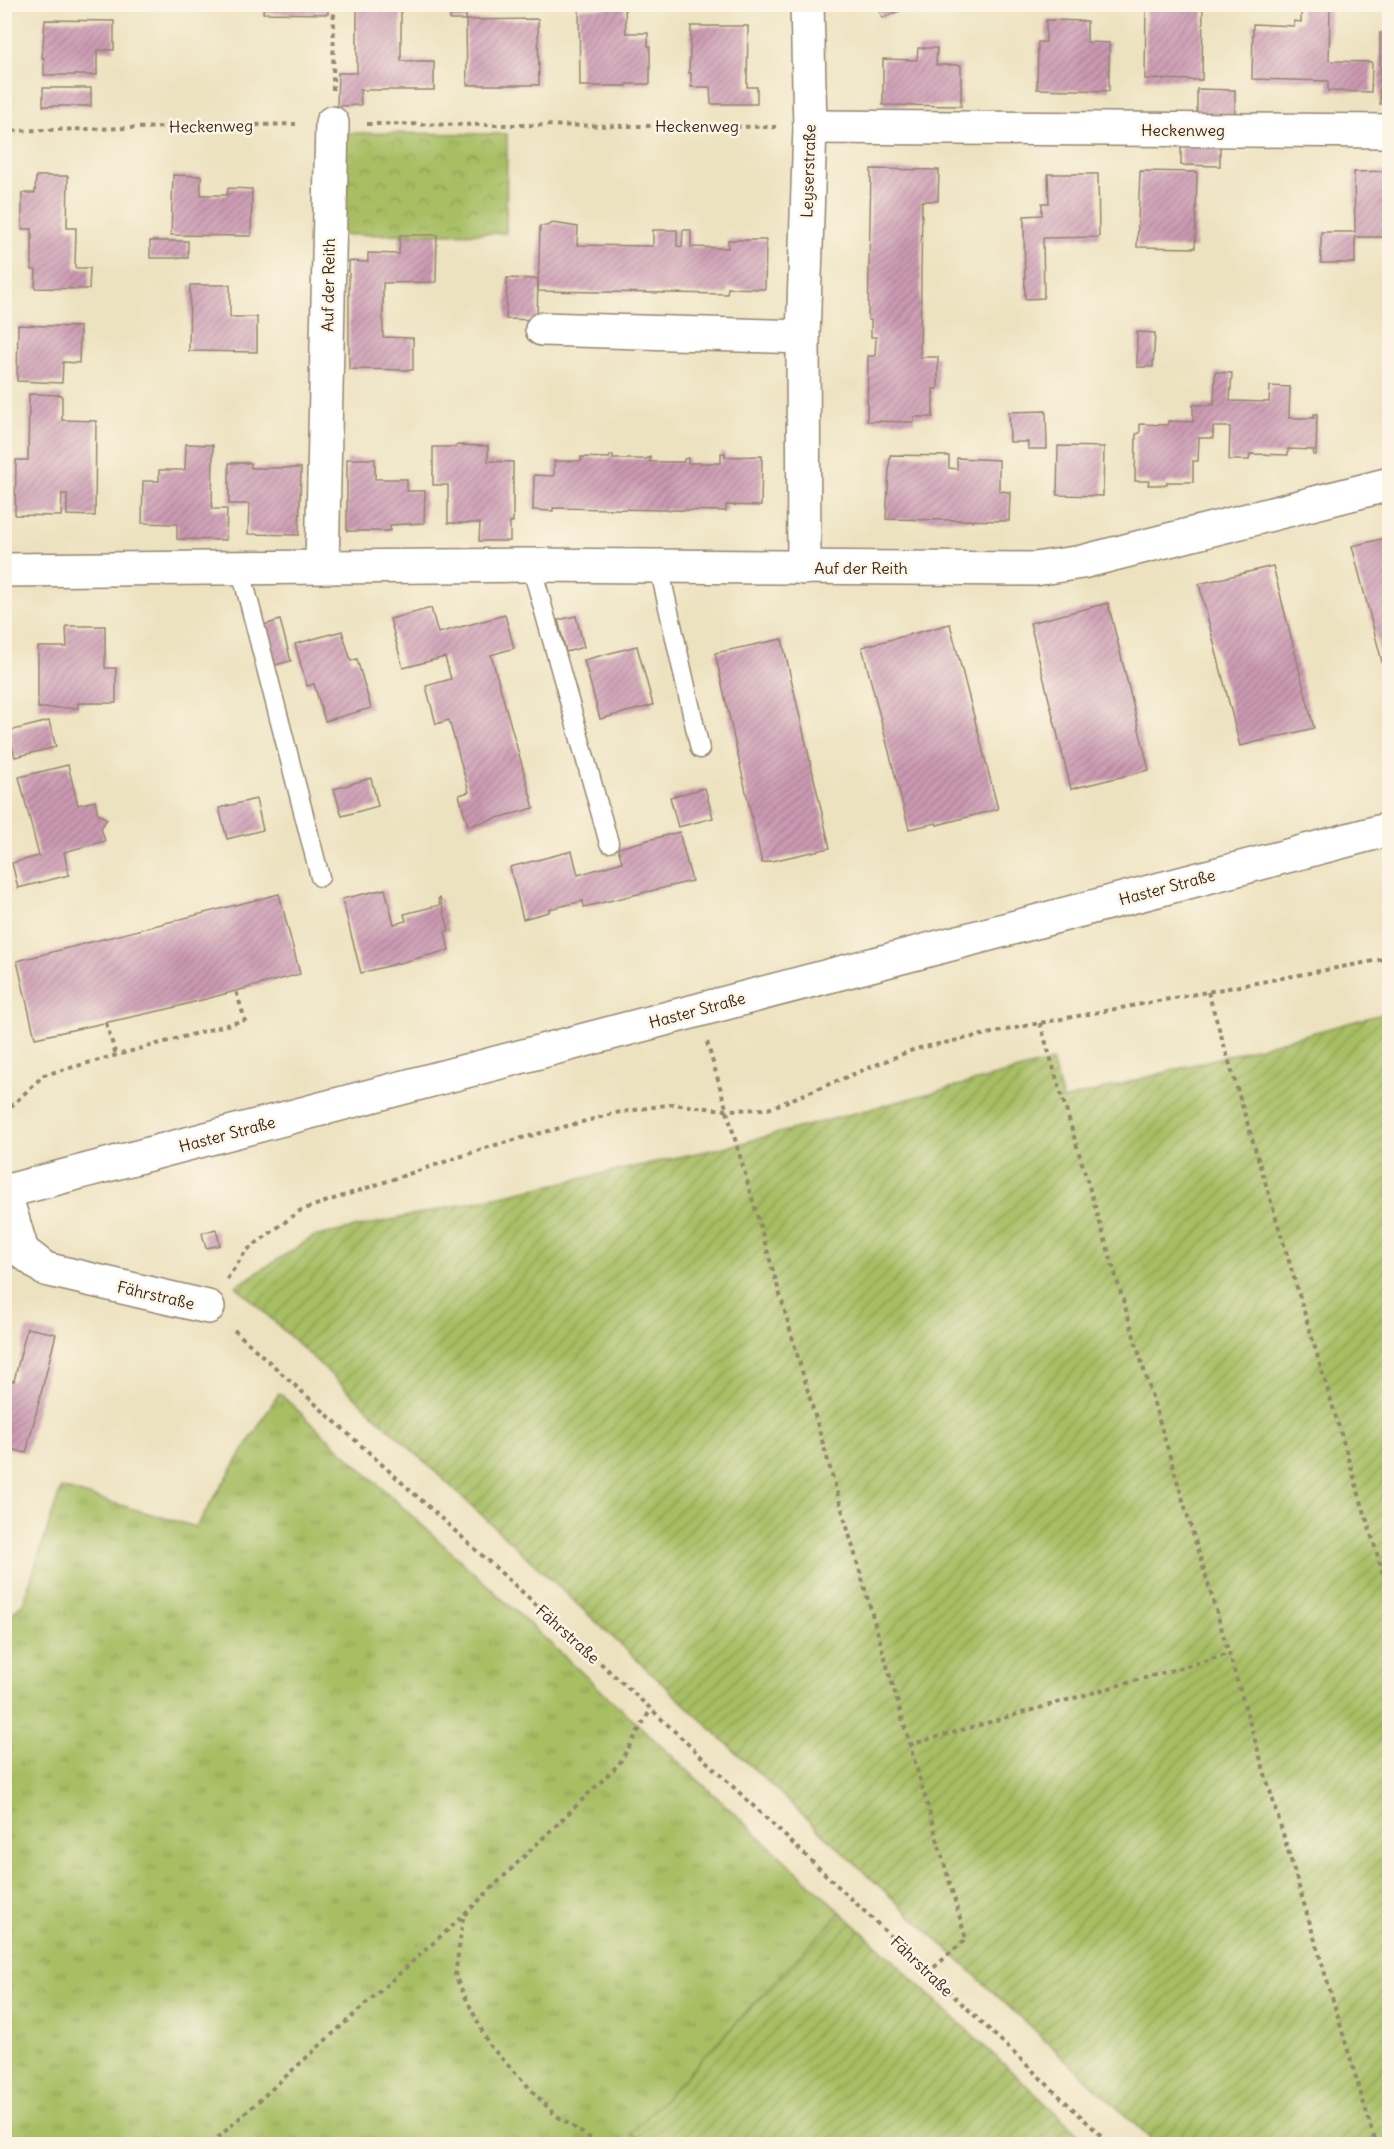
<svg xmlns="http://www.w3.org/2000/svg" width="1394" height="2149" viewBox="0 0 1394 2149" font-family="Delius,sans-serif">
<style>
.grass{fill:url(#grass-tufts);stroke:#717440;stroke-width:1.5}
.park{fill:url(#park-crowns);stroke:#717440;stroke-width:1.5}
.garden{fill:url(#garden-furrows);stroke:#717440;stroke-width:1.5}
.building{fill:url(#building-hatch)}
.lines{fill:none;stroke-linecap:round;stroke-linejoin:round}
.service-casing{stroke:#94866f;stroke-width:21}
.minor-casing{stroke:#94866f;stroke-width:36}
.primary-casing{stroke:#94866f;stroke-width:36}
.path{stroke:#94866f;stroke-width:4;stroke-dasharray:4.5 4.5;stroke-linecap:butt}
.service{stroke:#fff;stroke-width:18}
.minor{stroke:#fff;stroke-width:33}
.primary{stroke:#fff;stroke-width:33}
.labels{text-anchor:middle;stroke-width:5;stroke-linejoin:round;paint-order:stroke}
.street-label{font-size:16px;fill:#3b2a1e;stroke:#fcf5e5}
</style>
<defs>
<pattern id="grass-tufts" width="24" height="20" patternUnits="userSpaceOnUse" patternTransform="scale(1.5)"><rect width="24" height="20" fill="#a7be63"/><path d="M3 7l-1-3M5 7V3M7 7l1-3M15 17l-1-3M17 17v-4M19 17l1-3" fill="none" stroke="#899b51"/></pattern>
<pattern id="park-crowns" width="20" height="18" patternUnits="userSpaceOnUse" patternTransform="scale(1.5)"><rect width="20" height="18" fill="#a7be63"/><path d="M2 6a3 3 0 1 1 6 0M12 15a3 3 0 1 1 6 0" fill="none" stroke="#899b51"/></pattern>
<pattern id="garden-furrows" width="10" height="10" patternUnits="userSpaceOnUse" patternTransform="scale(1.5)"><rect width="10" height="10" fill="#a7be63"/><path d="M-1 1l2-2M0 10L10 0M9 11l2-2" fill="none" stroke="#899b51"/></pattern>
<pattern id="building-hatch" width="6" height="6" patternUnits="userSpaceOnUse" patternTransform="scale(1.5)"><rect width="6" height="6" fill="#cb99b2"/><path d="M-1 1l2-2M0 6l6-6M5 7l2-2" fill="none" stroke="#a67d90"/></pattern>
</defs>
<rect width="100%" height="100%" fill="#fcf5e5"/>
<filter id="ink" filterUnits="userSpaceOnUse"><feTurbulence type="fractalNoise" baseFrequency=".0167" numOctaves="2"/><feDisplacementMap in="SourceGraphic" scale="12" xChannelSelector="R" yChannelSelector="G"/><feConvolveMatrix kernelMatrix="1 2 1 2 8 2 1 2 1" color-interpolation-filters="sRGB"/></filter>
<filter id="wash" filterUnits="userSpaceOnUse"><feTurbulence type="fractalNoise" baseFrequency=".008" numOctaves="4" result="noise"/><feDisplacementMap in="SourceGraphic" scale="24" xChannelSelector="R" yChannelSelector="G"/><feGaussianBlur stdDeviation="1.35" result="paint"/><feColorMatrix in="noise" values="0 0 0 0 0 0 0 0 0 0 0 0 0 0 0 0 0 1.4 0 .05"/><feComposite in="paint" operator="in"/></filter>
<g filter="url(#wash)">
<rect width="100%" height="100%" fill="#ede2c0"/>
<!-- grass -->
<path class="grass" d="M 279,1393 L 841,1912 L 632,2134 L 647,2144 L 5,2144 L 4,1622 L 23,1603 L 61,1488 L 196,1527 Z"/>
<!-- park -->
<path class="park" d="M 338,133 L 507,134 L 506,233 L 336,235 Z"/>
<!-- garden -->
<g class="garden">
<path d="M 1389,1012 L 1389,2144 L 1156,2144 L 236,1286 L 313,1237 L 734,1145 L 1052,1061 L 1063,1100 Z"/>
<path d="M 841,1912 L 1089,2144 L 647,2144 L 631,2134 Z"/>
</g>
<g id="blocks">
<!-- building -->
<g class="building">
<path d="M 264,4 L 328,4 L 328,14 L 263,13 Z"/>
<path d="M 450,4 L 466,4 L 466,20 L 538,19 L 539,85 L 467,85 L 466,20 L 450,20 Z"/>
<path d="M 877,4 L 914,4 L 914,5 L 882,18 Z"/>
<path d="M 1146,4 L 1203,4 L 1202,80 L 1145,79 Z"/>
<path d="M 357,7 L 401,7 L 401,61 L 434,61 L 434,90 L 360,90 L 361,105 L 337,106 L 338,73 L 357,73 Z"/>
<path d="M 1301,7 L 1330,8 L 1329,61 L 1372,62 L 1371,92 L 1328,91 L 1328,81 L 1252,79 L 1253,24 L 1294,26 L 1294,21 L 1301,22 Z"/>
<path d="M 579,8 L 625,8 L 626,33 L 648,33 L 648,46 L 650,46 L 650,84 L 627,84 L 627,86 L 580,86 Z"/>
<path d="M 45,20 L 114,21 L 114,50 L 97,50 L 97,75 L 44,75 L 44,58 L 42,58 Z"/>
<path d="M 1046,20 L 1087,21 L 1087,42 L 1109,43 L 1109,91 L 1037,89 L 1038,42 L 1046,42 Z"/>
<path d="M 691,26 L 748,26 L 747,87 L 757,87 L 757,104 L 711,104 L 710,87 L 691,87 L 691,73 L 689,73 Z"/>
<rect x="1380" y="33" width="10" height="71"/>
<path d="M 918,48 L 937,48 L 936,65 L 961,65 L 961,106 L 883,105 L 883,59 L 917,60 Z"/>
<rect x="43" y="88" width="48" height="18"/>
<path d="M 1197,89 L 1235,90 L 1235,123 L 1197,122 Z"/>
<path d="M 1181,146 L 1220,146 L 1220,166 L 1181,165 Z"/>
<path d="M 871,169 L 939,170 L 938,201 L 922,201 L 920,357 L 938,357 L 938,389 L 933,389 L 933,417 L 914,417 L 914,422 L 867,421 L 868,356 L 875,356 L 876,337 L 871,337 L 871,320 L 868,320 Z"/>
<path d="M 1140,171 L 1197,172 L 1195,248 L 1137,247 Z"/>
<path d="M 1390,171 L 1390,237 L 1355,237 L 1355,263 L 1321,263 L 1321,232 L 1355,232 L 1354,172 Z"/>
<path d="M 1048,174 L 1098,174 L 1099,237 L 1043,238 L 1044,298 L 1025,299 L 1024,216 L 1042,215 L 1042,203 L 1049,203 Z"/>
<path d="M 173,175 L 201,176 L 201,195 L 227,195 L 228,188 L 252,189 L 251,236 L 171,235 Z"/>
<path d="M 36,176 L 68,176 L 67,228 L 76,228 L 75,268 L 90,268 L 89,289 L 35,288 L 36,270 L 32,270 L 32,229 L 22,229 L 22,193 L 35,193 Z"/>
<path d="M 553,223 L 578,227 L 577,245 L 653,246 L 653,230 L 677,230 L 677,246 L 682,247 L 683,230 L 691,230 L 691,247 L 728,248 L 728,240 L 766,240 L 765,289 L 728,288 L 727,294 L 538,291 L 540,226 L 547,226 Z"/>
<path d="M 400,235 L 437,235 L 436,282 L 383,283 L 383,337 L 413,338 L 413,370 L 349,369 L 349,261 L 368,262 L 368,253 L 399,254 Z"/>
<rect x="150" y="241" width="38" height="17"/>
<path d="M 507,278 L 538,279 L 537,320 L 506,319 Z"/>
<path d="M 190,285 L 230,285 L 230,317 L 257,317 L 257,352 L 189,351 Z"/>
<path d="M 18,325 L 80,327 L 79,363 L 63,362 L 62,383 L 17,381 Z"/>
<path d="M 1137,332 L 1155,333 L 1153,367 L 1137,367 Z"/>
<path d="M 1215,372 L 1232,373 L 1230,401 L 1269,402 L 1270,386 L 1290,387 L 1289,418 L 1314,418 L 1314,414 L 1317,414 L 1316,455 L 1313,455 L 1314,450 L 1288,449 L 1288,455 L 1250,454 L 1249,460 L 1229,460 L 1230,427 L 1213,427 L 1213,438 L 1199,438 L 1198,461 L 1193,461 L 1193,482 L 1167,482 L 1167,485 L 1148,485 L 1149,481 L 1135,481 L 1136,434 L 1140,433 L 1140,424 L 1168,425 L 1168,421 L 1193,422 L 1193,405 L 1214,405 Z"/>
<path d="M 29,394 L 62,395 L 62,420 L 96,421 L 95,516 L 67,515 L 67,494 L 62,494 L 61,516 L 15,515 L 16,460 L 28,460 Z"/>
<path d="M 1046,411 L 1047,449 L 1028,449 L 1028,442 L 1010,442 L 1009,412 Z"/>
<path d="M 186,444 L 213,445 L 212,509 L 227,509 L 226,540 L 177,539 L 177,524 L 142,523 L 143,481 L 159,481 L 159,470 L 185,470 Z"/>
<path d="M 456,445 L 488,446 L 488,461 L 513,462 L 513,522 L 510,522 L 510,541 L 479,541 L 480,523 L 448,523 L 448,485 L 433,485 L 433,447 L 455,447 Z"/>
<path d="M 1058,446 L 1104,447 L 1103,496 L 1057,495 Z"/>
<path d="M 721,453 L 725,453 L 725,457 L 762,456 L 761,506 L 726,505 L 726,511 L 553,508 L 553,511 L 533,510 L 534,475 L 554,476 L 554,461 L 581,461 L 581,457 L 609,458 L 611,455 L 613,455 L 613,459 L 646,459 L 650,457 L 650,462 L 684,462 L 684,459 L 688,458 L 688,463 L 721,463 Z"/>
<path d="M 890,455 L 949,456 L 949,468 L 957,469 L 957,458 L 999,460 L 999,491 L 1010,492 L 1009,521 L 886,519 Z"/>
<path d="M 347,459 L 375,459 L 375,479 L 407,479 L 407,491 L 425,491 L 424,523 L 390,525 L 390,531 L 347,531 Z"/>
<path d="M 229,463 L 251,463 L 251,468 L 301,468 L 299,535 L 248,534 L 249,504 L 229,504 Z"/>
<path d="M 1390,537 L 1390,689 L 1389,689 L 1352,546 Z"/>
<path d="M 1273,566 L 1314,728 L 1240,746 L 1199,584 Z"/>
<path d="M 1108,603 L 1149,770 L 1071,789 L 1030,623 Z"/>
<path d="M 431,608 L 438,633 L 505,615 L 514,648 L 491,655 L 534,808 L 468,826 L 459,795 L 469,792 L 449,720 L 436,724 L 426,686 L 451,679 L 445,657 L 403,668 L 390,619 Z"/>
<path d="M 576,616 L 584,647 L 566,652 L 558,620 Z"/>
<path d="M 280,620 L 291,661 L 275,665 L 264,625 Z"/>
<path d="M 950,624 L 998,809 L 937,825 L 936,823 L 909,829 L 862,647 Z"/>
<path d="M 66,626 L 105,626 L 105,668 L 116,668 L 116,703 L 78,703 L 78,708 L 38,708 L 38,647 L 67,647 Z"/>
<path d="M 342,631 L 351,661 L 357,659 L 371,708 L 325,721 L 314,684 L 307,686 L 295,644 Z"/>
<path d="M 782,639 L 830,848 L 762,863 L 715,653 Z"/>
<path d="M 637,646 L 653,705 L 600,719 L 584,660 Z"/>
<path d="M 49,721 L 56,747 L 15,757 L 9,731 Z"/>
<path d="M 68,765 L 78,805 L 95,801 L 98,814 L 107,819 L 101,828 L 105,841 L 64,852 L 69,875 L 18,888 L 12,863 L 39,856 L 19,777 Z"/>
<path d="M 371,778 L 378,806 L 342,816 L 334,789 Z"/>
<path d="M 705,788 L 713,818 L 678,827 L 670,797 Z"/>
<path d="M 256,799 L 263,830 L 227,839 L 219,808 Z"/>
<path d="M 679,832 L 692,881 L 584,907 L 583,901 L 549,909 L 549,912 L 523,919 L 510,867 L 572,851 L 578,875 L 622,862 L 618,848 Z"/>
<path d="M 385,889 L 394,924 L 406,921 L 404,914 L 440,905 L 438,899 L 440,898 L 449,930 L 445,932 L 449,950 L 361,973 L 342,899 Z"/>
<path d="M 279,894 L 300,974 L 168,1009 L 35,1038 L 17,961 Z"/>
<path d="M 216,1229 L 220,1245 L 206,1248 L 202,1233 Z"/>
<path d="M 27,1328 L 56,1334 L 26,1453 L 4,1447 L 4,1379 L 14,1381 Z"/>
</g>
</g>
</g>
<g filter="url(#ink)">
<use href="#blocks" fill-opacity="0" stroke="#94866f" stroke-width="1.5"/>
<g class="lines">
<defs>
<g id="service">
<path d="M 531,565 L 609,843"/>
<path d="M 240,567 L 320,877"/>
<path d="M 659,567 L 700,749"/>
</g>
<g id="minor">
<path d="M 810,127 L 1390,131"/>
<path d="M 542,329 L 803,337"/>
<path d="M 322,566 L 332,123"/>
<path d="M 804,568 L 803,337 L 810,127 L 807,4"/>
<path d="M 4,570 L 531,565 L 1035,569 L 1082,562 L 1390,484"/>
<path d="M 4,1191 L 22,1251 L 45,1269 L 208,1307"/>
</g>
<path id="primary" d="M 4,1192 L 1390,829"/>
</defs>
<!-- service casing -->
<use href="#service" class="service-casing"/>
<!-- minor casing -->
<use href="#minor" class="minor-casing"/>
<!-- primary casing -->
<use href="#primary" class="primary-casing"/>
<!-- path -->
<g class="path">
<path d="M 333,90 L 334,4"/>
<path d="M 367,124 L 776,127"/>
<path d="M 4,131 L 296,124"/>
<path d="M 1208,992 L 1390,1597"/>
<path d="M 106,1023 L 116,1055"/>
<path d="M 1040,1023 L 1376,2144"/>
<path d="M 707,1042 L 966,1939 L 929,1972"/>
<path d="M 4,1113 L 44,1075 L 245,1020 L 236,991"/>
<path d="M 227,1279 L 246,1251 L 301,1210 L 492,1146 L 616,1113 L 672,1104 L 725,1110 L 768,1109 L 915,1049 L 1040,1023 L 1390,958"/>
<path d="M 234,1330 L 651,1709 L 1110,2144"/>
<path d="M 909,1745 L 1229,1654"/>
<path d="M 463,1918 L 455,1976 L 489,2045 L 554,2114 L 599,2144"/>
<path d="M 211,2144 L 463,1916 L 619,1764 L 651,1709"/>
</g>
<!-- service -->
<use href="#service" class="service"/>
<!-- minor -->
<use href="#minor" class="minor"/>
<!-- primary -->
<use href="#primary" class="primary"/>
</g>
</g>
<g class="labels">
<!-- street labels -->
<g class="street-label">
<text transform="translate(211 126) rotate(-1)" y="6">Heckenweg</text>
<text x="697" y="132">Heckenweg</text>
<text x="1183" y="136">Heckenweg</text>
<text transform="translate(808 171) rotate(-88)" y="6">Leyserstraße</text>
<text transform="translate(328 285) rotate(-89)" y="6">Auf der Reith</text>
<text x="861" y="574">Auf der Reith</text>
<text transform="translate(1167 887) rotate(-15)" y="6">Haster Straße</text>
<text transform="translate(697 1010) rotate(-15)" y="6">Haster Straße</text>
<text transform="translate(227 1134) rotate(-15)" y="6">Haster Straße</text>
<text transform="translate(156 1295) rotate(13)" y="6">Fährstraße</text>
<text transform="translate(568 1634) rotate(42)" y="6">Fährstraße</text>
<text transform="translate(922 1966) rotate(44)" y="6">Fährstraße</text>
</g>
</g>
<!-- margin -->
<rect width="1394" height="2149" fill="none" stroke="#fcf5e5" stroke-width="24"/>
</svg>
